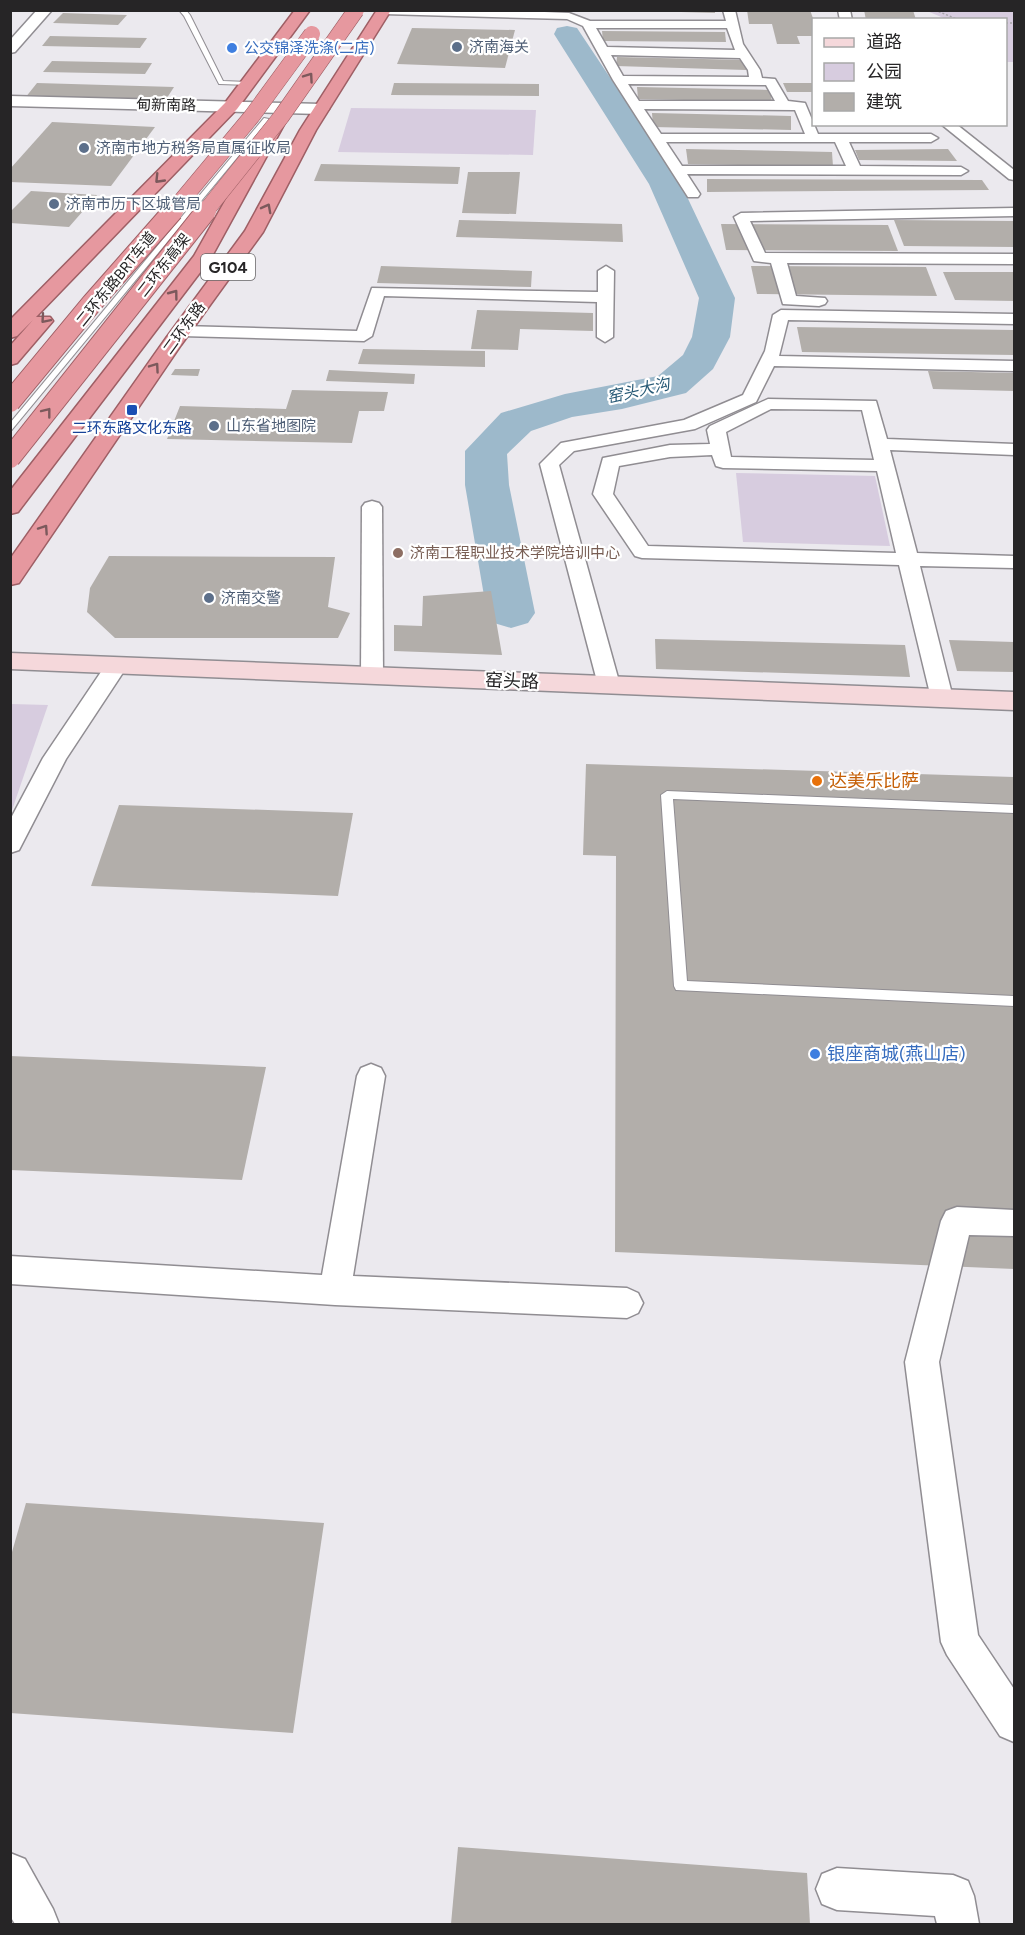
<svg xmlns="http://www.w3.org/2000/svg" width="1025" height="1935" viewBox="0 0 1025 1935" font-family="Figtree,'Noto Sans SC',sans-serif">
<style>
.green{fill:#d7ccdf}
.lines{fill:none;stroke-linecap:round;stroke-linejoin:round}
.river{fill:#9db9cb;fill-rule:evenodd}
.building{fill:#b2aeaa}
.service-casing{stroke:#908d92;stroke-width:2}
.minor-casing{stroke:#908d92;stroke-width:3}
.tertiary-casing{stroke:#908d92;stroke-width:3}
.secondary-casing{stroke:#908d92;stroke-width:3}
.trunk-casing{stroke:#9e5f65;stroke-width:3}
.path{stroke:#a6a4a8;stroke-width:1.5;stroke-dasharray:2 2;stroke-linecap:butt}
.service{fill:#fff;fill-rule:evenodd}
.minor{fill:#fff;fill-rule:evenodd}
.tertiary{fill:#fff;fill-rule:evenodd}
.secondary{fill:#f5d8db;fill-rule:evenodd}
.trunk{fill:#e6989f;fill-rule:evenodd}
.trunk-bridge-far1-casing{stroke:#9e5f65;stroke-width:17;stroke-linecap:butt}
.trunk-bridge-casing{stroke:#9e5f65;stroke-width:22;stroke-linecap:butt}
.trunk-bridge-far1{stroke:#e6989f;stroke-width:16}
.trunk-bridge{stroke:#e6989f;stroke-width:20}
.oneway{stroke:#7c595c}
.service-dot{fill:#5c6f8a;stroke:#fff;stroke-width:2}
.shop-dot{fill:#3f7fe0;stroke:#fff;stroke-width:2}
.transit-dot{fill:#1a4fb4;stroke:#fff;stroke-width:2}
.education-dot{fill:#8d6e63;stroke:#fff;stroke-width:2}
.food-dot{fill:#e8710a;stroke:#fff;stroke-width:2}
.labels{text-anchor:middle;stroke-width:4.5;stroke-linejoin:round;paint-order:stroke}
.far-service-label{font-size:15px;fill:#4e5e75;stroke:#fff;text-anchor:start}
.far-shop-label{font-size:15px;fill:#366cbe;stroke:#fff;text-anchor:start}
.far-street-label{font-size:15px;fill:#262526;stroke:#fff}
.far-transit-label{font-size:15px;fill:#164399;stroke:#fff}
.far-education-label{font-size:15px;fill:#785e54;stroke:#fff;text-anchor:start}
.shield{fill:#fff;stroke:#676667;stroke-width:1.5}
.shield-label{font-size:16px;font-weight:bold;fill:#262526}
.far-water-label{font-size:16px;font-style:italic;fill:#285a76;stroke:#fff}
.street-label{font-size:18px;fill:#262526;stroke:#fff}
.food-label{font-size:18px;fill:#c56008;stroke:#fff;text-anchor:start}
.shop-label{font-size:18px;fill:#366cbe;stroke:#fff;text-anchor:start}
</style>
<rect width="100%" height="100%" fill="#ebe9ee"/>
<!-- green -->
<g class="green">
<path d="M 927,11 L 1014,11 L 1014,62 L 1006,62 L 1006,20 L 946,19 Z"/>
<path d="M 351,108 L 536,110 L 533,155 L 338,152 Z"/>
<path d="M 736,473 L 875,476 L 890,546 L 743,542 Z"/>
<path d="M 11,704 L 48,705 L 11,813 L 10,704 Z"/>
</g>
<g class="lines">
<!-- river -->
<path class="river" d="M 567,26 L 577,28 L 681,184 L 735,298 L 730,337 L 713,369 L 686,393 L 622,409 L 572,417 L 531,431 L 507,454 L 509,485 L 535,613 L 528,623 L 511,628 L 494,623 L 487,613 L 465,485 L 465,451 L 501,413 L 565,394 L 658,376 L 683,355 L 692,337 L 699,298 L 649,184 L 554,34 L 557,28 Z"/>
</g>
<!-- building -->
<g class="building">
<path d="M 681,10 L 715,10 L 715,13 L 681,12 Z"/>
<path d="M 747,10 L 810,10 L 814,21 L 814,36 L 797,36 L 800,44 L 777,44 L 772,24 L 749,24 Z"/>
<path d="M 864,10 L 913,10 L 916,20 L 866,20 Z"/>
<path d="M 63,13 L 127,15 L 118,25 L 53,23 Z"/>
<path d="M 412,28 L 515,30 L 505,68 L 397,64 Z"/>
<path d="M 602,31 L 725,32 L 726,42 L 603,41 Z"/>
<path d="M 50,36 L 147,38 L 140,48 L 42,46 Z"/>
<path d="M 617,57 L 746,60 L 746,70 L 616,66 Z"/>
<path d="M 52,61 L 152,63 L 145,74 L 43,72 Z"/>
<path d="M 37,83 L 174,87 L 165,101 L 25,98 Z"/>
<path d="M 394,83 L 539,84 L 539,96 L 391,95 Z"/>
<path d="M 783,83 L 814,83 L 814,92 L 787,92 Z"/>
<path d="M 637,87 L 770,90 L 772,102 L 638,99 Z"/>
<path d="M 652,113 L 791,116 L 791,130 L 653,127 Z"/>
<path d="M 52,122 L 155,127 L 111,186 L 10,182 L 10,169 Z"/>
<path d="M 686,149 L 832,152 L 833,167 L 688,164 Z"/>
<path d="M 948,149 L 957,161 L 859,160 L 855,150 Z"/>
<path d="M 321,164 L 460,167 L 458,184 L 314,181 Z"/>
<path d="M 468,172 L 520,172 L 516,214 L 462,213 Z"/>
<path d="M 707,179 L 982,180 L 989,190 L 707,192 Z"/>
<path d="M 31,191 L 97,195 L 69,227 L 10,223 L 10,212 Z"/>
<path d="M 459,220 L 622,224 L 623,242 L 456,237 Z"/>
<path d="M 894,220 L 1014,221 L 1014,247 L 904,246 Z"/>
<path d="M 721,224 L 888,225 L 898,251 L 726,250 Z"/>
<path d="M 381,266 L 532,271 L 531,287 L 377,283 Z"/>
<path d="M 751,266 L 926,267 L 937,296 L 757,294 Z"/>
<path d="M 943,272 L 1014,272 L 1014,301 L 955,300 Z"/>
<path d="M 477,310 L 593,313 L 593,331 L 520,329 L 518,350 L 471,349 Z"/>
<path d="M 797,327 L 1014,330 L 1014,355 L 802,352 Z"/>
<path d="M 363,349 L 485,351 L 485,367 L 358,364 Z"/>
<path d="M 175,369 L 200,369 L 198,376 L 171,375 Z"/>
<path d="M 329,370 L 415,374 L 414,384 L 326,381 Z"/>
<path d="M 928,371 L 1014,373 L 1014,391 L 933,389 Z"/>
<path d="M 292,390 L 388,392 L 384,411 L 359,411 L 352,443 L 167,439 L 180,406 L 286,409 Z"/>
<path d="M 109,556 L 335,557 L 328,607 L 350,613 L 338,638 L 115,638 L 87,612 L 90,588 Z"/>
<path d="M 491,591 L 502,655 L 394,651 L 394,625 L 422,626 L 423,596 Z"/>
<path d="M 655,639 L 905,645 L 910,677 L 656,669 Z"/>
<path d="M 949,640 L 1014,642 L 1014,672 L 957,671 Z"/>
<path d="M 586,764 L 1014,777 L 1014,1269 L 615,1252 L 616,856 L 583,855 Z"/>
<path d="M 119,805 L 353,813 L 338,896 L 91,886 Z"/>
<path d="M 10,1056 L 266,1067 L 242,1180 L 10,1170 Z"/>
<path d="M 26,1503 L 324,1523 L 293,1733 L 10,1713 L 10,1559 Z"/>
<path d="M 458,1847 L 807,1873 L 810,1924 L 451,1924 Z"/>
</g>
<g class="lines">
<defs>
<g id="service">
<path d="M 179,10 L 186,10 L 190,15 L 223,81 L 248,82 L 250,85 L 219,84 L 184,16 Z"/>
<path d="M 264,118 L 269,119 L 10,432 L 10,423 Z"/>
<path d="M 667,791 L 1014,805 L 1014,813 L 673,799 L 687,981 L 1014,996 L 1014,1006 L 676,990 L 674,986 L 661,795 Z"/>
</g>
<g id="minor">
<path d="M 493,10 L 569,13 L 590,21 L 726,21 L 723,10 L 735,10 L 743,44 L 760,70 L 762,78 L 775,79 L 788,101 L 805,103 L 818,134 L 931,134 L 938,138 L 931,142 L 849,142 L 860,166 L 961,167 L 968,171 L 961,175 L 687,174 L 700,194 L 698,197 L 688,197 L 613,80 L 583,26 L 567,19 L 384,14 L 378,11 ZM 596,28 L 727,28 L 735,50 L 607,47 ZM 611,55 L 740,58 L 748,70 L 749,77 L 623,76 ZM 628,84 L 766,85 L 775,101 L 639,101 ZM 644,109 L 795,110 L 805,134 L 661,134 ZM 666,142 L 835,142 L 846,166 L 682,166 Z"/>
<path d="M 838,10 L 850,10 L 852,20 L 840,20 Z"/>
<path d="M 941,124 L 956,124 L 1014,170 L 1014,180 L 1009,179 Z"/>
<path d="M 1014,208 L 1014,216 L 750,221 L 765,253 L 1014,254 L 1014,264 L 787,263 L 796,296 L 825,298 L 827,301 L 825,304 L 819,306 L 783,304 L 771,263 L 754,261 L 734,217 L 741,213 Z"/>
<path d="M 606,266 L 614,271 L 613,337 L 605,342 L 597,337 L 597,302 L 384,296 L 372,336 L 364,341 L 182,336 L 174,331 L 182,326 L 357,331 L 372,288 L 598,292 L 598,271 Z"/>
<path d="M 781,310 L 1014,314 L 1014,324 L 788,320 L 779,356 L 1014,361 L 1014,371 L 774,366 L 756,402 L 695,429 L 574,451 L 559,465 L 620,685 L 617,690 L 609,692 L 601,690 L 598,685 L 540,464 L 561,443 L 684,420 L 743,395 L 765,351 L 773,315 Z"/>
<path d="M 768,399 L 876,401 L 887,439 L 1014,444 L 1014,455 L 890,450 L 917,553 L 1014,556 L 1014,568 L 920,566 L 953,698 L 950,703 L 942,705 L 934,703 L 931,698 L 899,565 L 642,558 L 635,556 L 593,494 L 603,458 L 670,445 L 710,444 L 707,430 L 710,426 ZM 771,409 L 862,410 L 874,460 L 731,457 L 726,432 ZM 712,455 L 716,466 L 723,468 L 877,471 L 896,553 L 648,546 L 613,494 L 619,466 L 670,457 Z"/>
<path d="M 372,501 L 379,503 L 382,507 L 383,676 L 380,681 L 372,683 L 364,681 L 361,676 L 362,507 L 365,503 Z"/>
<path d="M 117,658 L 125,660 L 128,665 L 66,759 L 19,850 L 10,853 L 10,820 L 43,758 L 109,660 Z"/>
<path d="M 371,1064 L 381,1068 L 385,1076 L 353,1276 L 627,1288 L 638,1293 L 643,1303 L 638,1313 L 627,1318 L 335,1305 L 10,1284 L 10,1256 L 322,1275 L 357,1076 L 361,1068 Z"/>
<path d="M 957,1207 L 1014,1210 L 1014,1236 L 969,1235 L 939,1362 L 978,1635 L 1014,1689 L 1014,1742 L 1000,1736 L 947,1655 L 941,1642 L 905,1362 L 941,1221 L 946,1211 Z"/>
<path d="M 10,1853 L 25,1859 L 53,1909 L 59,1924 L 15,1924 L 10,1916 Z"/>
<path d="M 837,1868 L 953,1875 L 968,1881 L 974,1896 L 979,1924 L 937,1924 L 935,1916 L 837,1910 L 822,1904 L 816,1889 L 822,1874 Z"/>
</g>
<g id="tertiary">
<path d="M 37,10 L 52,10 L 15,52 L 10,53 L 10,40 Z"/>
<path d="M 10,96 L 321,104 L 329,109 L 321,114 L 10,106 Z"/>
</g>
<path id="secondary" d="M 10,653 L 1014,692 L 1014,710 L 10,669 Z"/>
<g id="trunk">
<path d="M 295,10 L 310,10 L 237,109 L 36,317 L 50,317 L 53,321 L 17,363 L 10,365 L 10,346 L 33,320 L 17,336 L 10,338 L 10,320 L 225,103 Z"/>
<path d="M 377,10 L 391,10 L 316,130 L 263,232 L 181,345 L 19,583 L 10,585 L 10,559 L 166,338 L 245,231 L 300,130 Z"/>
<path d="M 278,116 L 286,121 L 211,258 L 18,512 L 10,514 L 10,491 L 194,256 L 270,121 Z"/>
</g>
</defs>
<!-- service casing -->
<use href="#service" class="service-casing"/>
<!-- minor casing -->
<use href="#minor" class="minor-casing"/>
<!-- tertiary casing -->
<use href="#tertiary" class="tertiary-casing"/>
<!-- secondary casing -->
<use href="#secondary" class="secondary-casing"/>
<!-- trunk casing -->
<use href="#trunk" class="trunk-casing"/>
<!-- path -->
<g class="path">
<path d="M 935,10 L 959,20"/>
<path d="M 1006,23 L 1014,23"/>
</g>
<!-- service -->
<use href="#service" class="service"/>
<!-- minor -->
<use href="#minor" class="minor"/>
<!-- tertiary -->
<use href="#tertiary" class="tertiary"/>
<!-- secondary -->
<use href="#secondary" class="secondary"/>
<!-- trunk -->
<use href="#trunk" class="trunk"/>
<defs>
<g id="trunk-bridge-far1">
<path d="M 172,212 L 252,116 L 312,34"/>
<path d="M 205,212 L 281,117 L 356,10"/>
</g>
<g id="trunk-bridge">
<path d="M 10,402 L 92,303 L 173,211"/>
<path d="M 10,458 L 206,211"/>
</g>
</defs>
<!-- trunk-bridge-far1 casing -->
<use href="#trunk-bridge-far1" class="trunk-bridge-far1-casing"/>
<!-- trunk-bridge casing -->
<use href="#trunk-bridge" class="trunk-bridge-casing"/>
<!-- trunk-bridge-far1 -->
<use href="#trunk-bridge-far1" class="trunk-bridge-far1"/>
<!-- trunk-bridge -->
<use href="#trunk-bridge" class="trunk-bridge"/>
</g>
<!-- one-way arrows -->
<defs><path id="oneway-chevron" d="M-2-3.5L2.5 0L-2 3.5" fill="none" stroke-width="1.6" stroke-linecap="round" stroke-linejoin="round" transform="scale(1.5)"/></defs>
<g class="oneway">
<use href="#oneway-chevron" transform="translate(309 77) rotate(-55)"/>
<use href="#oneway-chevron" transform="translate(159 179) rotate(134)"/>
<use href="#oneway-chevron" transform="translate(267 208) rotate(-62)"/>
<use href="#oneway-chevron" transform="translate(174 294) rotate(-53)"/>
<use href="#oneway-chevron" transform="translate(45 319) rotate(131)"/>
<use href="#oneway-chevron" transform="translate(155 367) rotate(-55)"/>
<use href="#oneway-chevron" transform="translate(47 412) rotate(-52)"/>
<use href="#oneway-chevron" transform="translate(44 529) rotate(-56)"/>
</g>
<!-- markers -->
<g class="service-dot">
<circle cx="457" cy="47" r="6"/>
<circle cx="84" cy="148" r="6"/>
<circle cx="54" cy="204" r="6"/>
<circle cx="214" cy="426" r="6"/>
<circle cx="209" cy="598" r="6"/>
</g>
<g class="shop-dot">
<circle cx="232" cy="48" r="6"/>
<circle cx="815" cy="1054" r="6"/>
</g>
<rect class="transit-dot" x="126" y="404" width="12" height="12" rx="3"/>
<circle class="education-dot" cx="398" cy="553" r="6"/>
<circle class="food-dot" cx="817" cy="781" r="6"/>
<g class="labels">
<!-- far-service labels -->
<g class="far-service-label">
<text x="469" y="52">济南海关</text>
<text x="96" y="153">济南市地方税务局直属征收局</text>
<text x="66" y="209">济南市历下区城管局</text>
<text x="226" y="431">山东省地图院</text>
<text x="221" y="603">济南交警</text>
</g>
<!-- far-shop labels -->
<g class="far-shop-label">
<text x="244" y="53">公交锦泽洗涤(二店)</text>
</g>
<!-- far-street labels -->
<g class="far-street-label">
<text transform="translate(166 105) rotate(1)" y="5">甸新南路</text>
<text transform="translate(164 265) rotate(-52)" y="5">二环东高架</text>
<text transform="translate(116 279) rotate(-51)" y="5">二环东路BRT车道</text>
<text transform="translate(184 328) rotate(-54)" y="5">二环东路</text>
</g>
<!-- far-transit labels -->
<g class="far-transit-label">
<text x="132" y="433">二环东路文化东路</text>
</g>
<!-- far-education labels -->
<g class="far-education-label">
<text x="410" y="558">济南工程职业技术学院培训中心</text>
</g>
<!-- shield labels -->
<rect class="shield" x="201" y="254" width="54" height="26" rx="4.5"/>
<g class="shield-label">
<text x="228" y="273">G104</text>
</g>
<!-- far-water labels -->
<g class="far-water-label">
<text transform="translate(638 390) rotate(-13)" y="6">窑头大沟</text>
</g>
<!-- street labels -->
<g class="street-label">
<text transform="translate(512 681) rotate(2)" y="6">窑头路</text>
</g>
<!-- food labels -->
<g class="food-label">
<text x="829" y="787">达美乐比萨</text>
</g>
<!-- shop labels -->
<g class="shop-label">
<text x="827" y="1060">银座商城(燕山店)</text>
</g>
</g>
<!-- border -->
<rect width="1025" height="1935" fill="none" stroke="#262526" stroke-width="24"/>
<!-- legend -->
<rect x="812" y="18" width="195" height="108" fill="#ffffff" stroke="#a8a8a8" stroke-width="1.5"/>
<rect x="824" y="38" width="30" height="9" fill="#f5d8db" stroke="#a8a8a8" stroke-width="1.5"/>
<text x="866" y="48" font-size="18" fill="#262526">道路</text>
<rect x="824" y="63" width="30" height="18" fill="#d7ccdf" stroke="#a8a8a8" stroke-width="1.5"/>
<text x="866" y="78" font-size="18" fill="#262526">公园</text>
<rect x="824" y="93" width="30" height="18" fill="#b2aeaa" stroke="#a8a8a8" stroke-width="1.5"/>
<text x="866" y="108" font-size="18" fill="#262526">建筑</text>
</svg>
